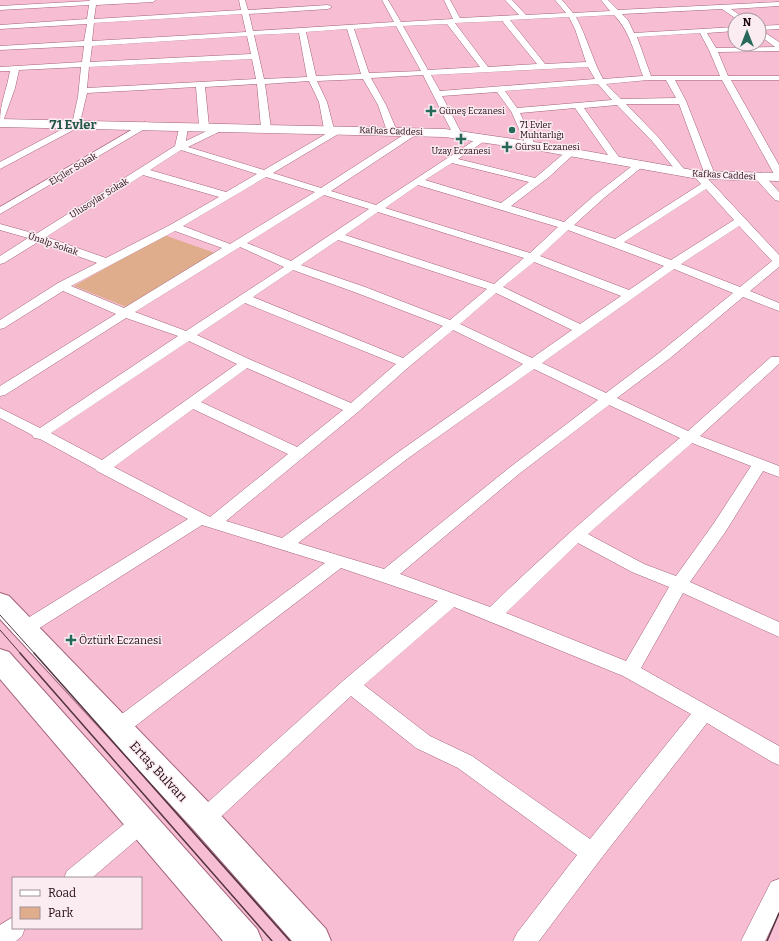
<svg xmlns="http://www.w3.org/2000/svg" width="779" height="941" viewBox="0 0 779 941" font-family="Bitter,serif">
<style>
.green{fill:#dfad8b}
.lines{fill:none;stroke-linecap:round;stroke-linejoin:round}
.street-casing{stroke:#a3637c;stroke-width:1}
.secondary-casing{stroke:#a3637c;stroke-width:1}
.primary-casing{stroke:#a3637c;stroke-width:2}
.street{fill:#fff;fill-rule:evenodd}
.secondary{fill:#fff;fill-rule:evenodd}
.primary{fill:#fff;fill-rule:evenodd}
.tram-far1{stroke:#533340;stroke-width:1}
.tram{stroke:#533340;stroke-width:1.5}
.poi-dot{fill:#26695a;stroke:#fbecf1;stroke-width:1.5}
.labels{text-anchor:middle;stroke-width:3;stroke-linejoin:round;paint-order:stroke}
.far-poi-label{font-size:9px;fill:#200812;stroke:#fbecf1;text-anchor:start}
.far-street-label{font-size:9px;fill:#200812;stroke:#fbecf1}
.poi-label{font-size:11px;fill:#200812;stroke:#fbecf1;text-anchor:start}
.far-district-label{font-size:13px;font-weight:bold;fill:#215649;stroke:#fbecf1}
.near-street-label{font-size:13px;fill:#200812;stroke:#fbecf1}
</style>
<rect width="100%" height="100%" fill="#f7bdd2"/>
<!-- green -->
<path class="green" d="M 164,235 L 215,253 L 129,308 L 74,286 Z"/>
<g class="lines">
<defs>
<g id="street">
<path d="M 90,0 L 156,0 L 153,2 L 96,5 L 94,19 L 241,10 L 239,0 L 245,0 L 248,10 L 328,5 L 332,7 L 328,9 L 249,14 L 253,31 L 394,22 L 382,0 L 388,0 L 401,22 L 453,19 L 444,0 L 450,0 L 460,18 L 519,15 L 505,0 L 512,0 L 526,15 L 566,13 L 555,0 L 562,0 L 573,13 L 610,11 L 601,0 L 608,0 L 618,10 L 779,2 L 779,6 L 731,9 L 747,20 L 738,20 L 722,9 L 622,14 L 628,20 L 634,33 L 735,27 L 735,31 L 707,33 L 716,48 L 775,47 L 759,35 L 759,26 L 779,25 L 779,29 L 761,30 L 779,42 L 779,51 L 718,52 L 728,76 L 779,76 L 779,80 L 731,80 L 779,165 L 779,177 L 774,174 L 722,80 L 675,80 L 686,101 L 715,175 L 710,178 L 705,175 L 679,104 L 626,104 L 658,137 L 684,169 L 686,171 L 681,174 L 678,173 L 652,141 L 617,105 L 584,108 L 621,160 L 616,163 L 613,162 L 575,108 L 520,113 L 535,145 L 530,148 L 527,147 L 511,111 L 497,92 L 442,96 L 462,134 L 457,137 L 454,136 L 423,75 L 371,78 L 386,105 L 397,131 L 392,134 L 387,131 L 378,105 L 363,79 L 317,81 L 327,102 L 334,129 L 333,131 L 340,127 L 345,130 L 273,173 L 321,188 L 411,130 L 417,130 L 419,132 L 417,134 L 331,191 L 376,205 L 481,136 L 487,136 L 489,138 L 458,159 L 535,178 L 568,150 L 574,150 L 576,152 L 574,154 L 549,177 L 511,206 L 564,222 L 596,194 L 636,163 L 642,163 L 644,165 L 642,167 L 604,198 L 574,225 L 615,239 L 701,184 L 693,175 L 698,172 L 702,173 L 711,182 L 779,255 L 779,267 L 750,291 L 779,303 L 779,311 L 743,297 L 669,359 L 617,398 L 688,431 L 771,357 L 779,357 L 779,364 L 700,436 L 779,466 L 779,477 L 763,471 L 726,531 L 690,582 L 779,622 L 779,637 L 683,593 L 641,668 L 779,746 L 779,765 L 772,762 L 707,723 L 600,860 L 539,941 L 513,941 L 517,933 L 577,855 L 458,768 L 416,748 L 351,696 L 211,826 L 204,829 L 197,826 L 194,819 L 197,812 L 344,680 L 438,601 L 341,568 L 125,734 L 118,736 L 111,734 L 108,728 L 111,722 L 325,563 L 202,525 L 30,634 L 24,636 L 18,634 L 15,629 L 18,624 L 188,519 L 97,471 L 95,469 L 40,439 L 34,438 L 32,435 L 0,418 L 0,408 L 40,428 L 178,336 L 126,318 L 5,395 L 0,396 L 0,386 L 116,314 L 63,291 L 4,328 L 0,329 L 0,320 L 58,283 L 97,263 L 38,242 L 4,263 L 0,264 L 0,256 L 28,238 L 0,230 L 0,224 L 36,234 L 175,146 L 180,124 L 186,124 L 188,126 L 186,141 L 219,125 L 225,125 L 227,127 L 225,129 L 188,147 L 264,170 L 331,131 L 326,131 L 324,129 L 319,102 L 309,81 L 265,84 L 271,128 L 266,131 L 261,128 L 257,84 L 205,87 L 209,126 L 204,129 L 199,126 L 196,87 L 87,93 L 79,127 L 0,169 L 0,162 L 72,124 L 78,97 L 81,67 L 19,70 L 15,88 L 4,119 L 0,122 C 0,103 7,89 10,71 L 0,71 L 0,67 L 82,62 L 84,46 L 0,50 L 0,46 L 84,41 L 87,24 L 0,29 L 0,25 L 87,19 L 89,5 L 0,10 L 0,6 L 89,1 ZM 242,14 L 246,32 L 92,41 L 94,23 ZM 614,15 C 630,31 635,55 643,76 L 603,79 C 592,59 587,37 576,17 ZM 569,17 L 575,29 L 586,62 L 545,64 L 510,20 ZM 503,21 L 503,22 L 537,64 L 488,67 L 455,23 ZM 447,24 L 480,67 L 428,70 L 403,26 ZM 396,26 L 421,71 L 369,73 L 354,29 ZM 347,29 L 361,74 L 316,76 L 306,32 ZM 299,33 L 307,77 L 264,79 L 254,35 ZM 700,33 L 709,50 L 720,76 L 651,76 L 637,37 ZM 247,36 L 251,54 L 90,62 L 92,46 ZM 252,59 L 256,79 L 87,88 L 89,67 ZM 588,67 L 595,79 L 440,91 L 431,75 ZM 648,80 L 666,80 L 676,98 L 621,99 L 606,84 ZM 598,84 L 612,100 L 517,108 L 505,91 ZM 181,150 L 257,174 L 226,192 L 150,170 ZM 452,163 L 529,182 L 501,203 L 425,180 ZM 143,175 L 219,197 L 170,225 L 106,258 L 46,237 ZM 266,177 L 315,192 L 230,244 L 183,226 ZM 418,185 L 558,227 L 530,253 L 385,208 ZM 706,189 L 734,220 L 671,260 L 624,242 ZM 324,195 L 369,209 L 291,261 L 247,243 ZM 378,212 L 524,258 L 494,284 L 345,235 ZM 739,226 L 772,261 L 740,287 L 681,264 ZM 568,230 L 664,266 L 629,290 L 540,256 ZM 175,231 L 222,248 L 124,308 L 71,286 ZM 338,240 L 487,289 L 450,320 L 365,287 L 301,265 ZM 240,247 L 284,267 L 186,331 L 135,312 ZM 534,262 L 621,296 L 580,324 L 503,287 ZM 674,269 L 733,293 L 659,353 L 606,393 L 542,363 ZM 293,270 L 357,293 L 443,326 L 403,358 L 253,297 ZM 496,293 L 572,330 L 532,358 L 460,324 ZM 245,303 L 396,364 L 351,403 L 251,360 L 197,335 ZM 453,330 L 523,364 L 397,453 L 282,538 L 226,521 L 358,412 L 410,366 ZM 189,341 L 237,364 L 102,460 L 51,433 ZM 247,368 L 343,410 L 297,447 L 201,402 ZM 534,369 L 598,400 L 509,468 L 384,569 L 298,543 L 407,459 ZM 609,405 L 680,438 C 615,492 551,548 490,607 L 400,574 L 519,474 ZM 193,409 L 288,454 L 210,517 L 114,467 ZM 692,443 L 751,466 L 714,523 L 676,576 L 644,564 L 588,534 ZM 578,543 L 632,572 L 669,587 L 626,661 L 506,613 ZM 454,607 L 623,676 L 691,714 L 590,839 L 472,756 L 430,736 L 364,685 Z"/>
<path d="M 145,122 L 148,123 L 150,125 L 148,127 L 0,214 L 0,207 Z"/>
<path d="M 760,174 L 764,175 L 779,192 L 779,201 L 775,200 L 756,179 L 755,177 L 756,175 Z"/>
<path d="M 141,813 L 148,816 L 152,823 L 148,830 L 92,878 L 64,878 L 67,871 L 134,816 Z"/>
<path d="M 779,879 L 779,913 L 765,941 L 741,941 L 771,882 Z"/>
<path d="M 13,917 L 13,928 L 25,928 L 22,936 L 16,941 L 0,941 L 0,925 Z"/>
</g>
<path id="secondary" d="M 0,119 L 445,129 L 541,143 L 698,171 L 779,173 L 779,181 L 698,179 L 541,151 L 445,137 L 0,127 Z"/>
<g id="primary">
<path d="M 0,593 L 9,596 L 215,809 L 326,929 L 331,941 L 292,941 L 193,829 L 0,619 Z"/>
<path d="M 0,649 L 9,652 L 257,929 L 262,941 L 223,941 L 0,679 Z"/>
</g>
</defs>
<!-- street casing -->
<use href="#street" class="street-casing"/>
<!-- secondary casing -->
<use href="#secondary" class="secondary-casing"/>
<!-- primary casing -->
<use href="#primary" class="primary-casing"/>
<!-- street -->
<use href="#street" class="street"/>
<!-- secondary -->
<use href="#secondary" class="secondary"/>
<!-- primary -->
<use href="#primary" class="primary"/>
<!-- tram-far1 -->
<g class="tram-far1">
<path d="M 0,615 L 35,654"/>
<path d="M 0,630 L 21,654"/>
</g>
<!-- tram -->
<g class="tram">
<path d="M 20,653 L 272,941"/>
<path d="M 34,653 L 290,941"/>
<path d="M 767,941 L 779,913"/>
</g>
</g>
<!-- markers -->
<g class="poi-dot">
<path d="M429 105h4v4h4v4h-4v4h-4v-4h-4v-4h4z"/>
<circle cx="512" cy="130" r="4"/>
<path d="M459 133h4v4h4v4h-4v4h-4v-4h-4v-4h4z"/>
<path d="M505 141h4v4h4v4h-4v4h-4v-4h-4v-4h4z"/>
<path d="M69 634h4v4h4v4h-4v4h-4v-4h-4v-4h4z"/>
</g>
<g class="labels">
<!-- far-poi labels -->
<g class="far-poi-label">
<text x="439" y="114">Güneş Eczanesi</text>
<text x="520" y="128">71 Evler<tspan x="520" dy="10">Muhtarlığı</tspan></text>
<text x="515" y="150">Gürsu Eczanesi</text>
<text x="461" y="154" text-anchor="middle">Uzay Eczanesi</text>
</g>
<!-- far-street labels -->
<g class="far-street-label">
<text transform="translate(391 131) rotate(2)" y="3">Kafkas Caddesi</text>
<text transform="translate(73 169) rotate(-31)" y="3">Elçiler Sokak</text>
<text transform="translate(724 175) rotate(3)" y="3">Kafkas Caddesi</text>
<text transform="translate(99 198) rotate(-32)" y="3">Ulusoylar Sokak</text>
<text transform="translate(53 244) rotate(19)" y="3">Ünalp Sokak</text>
</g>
<!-- poi labels -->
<g class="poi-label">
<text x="79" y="644">Öztürk Eczanesi</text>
</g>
<!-- far-district labels -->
<g class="far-district-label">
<text x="73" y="129">71 Evler</text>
</g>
<!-- near-street labels -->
<g class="near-street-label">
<text transform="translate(159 771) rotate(47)" y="5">Ertaş Bulvarı</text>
</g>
</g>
<!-- legend -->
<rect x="12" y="877" width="130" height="52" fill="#fbecf1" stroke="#a39198"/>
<rect x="20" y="890" width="20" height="6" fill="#ffffff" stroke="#a39198"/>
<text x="48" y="897" font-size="12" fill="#200812">Road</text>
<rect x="20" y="907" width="20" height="12" fill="#dfad8b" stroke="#a39198"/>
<text x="48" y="917" font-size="12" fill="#200812">Park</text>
<!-- north arrow -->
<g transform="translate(747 32)"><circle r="19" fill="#fbecf1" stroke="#a39198"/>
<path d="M0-3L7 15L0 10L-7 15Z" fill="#26695a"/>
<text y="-6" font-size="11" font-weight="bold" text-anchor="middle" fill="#200812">N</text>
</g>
</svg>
